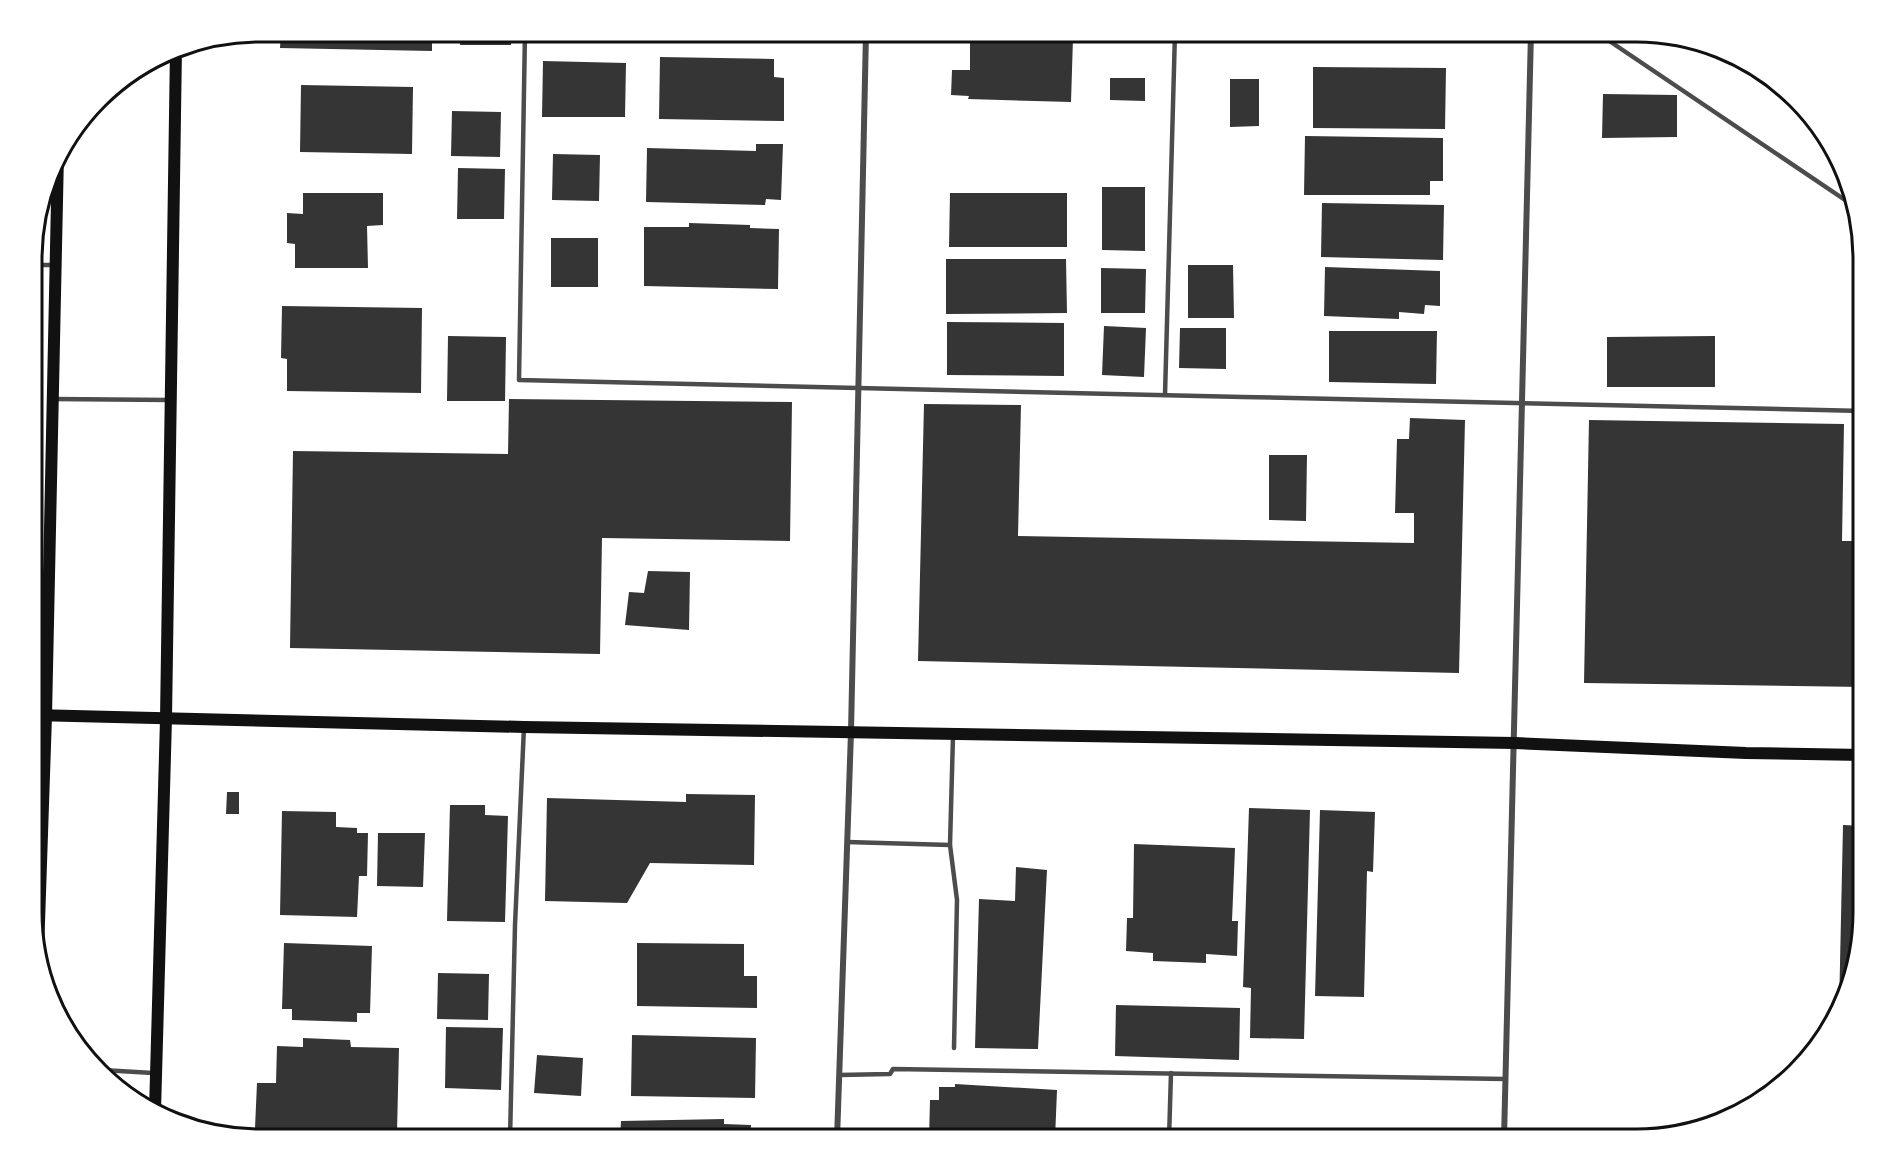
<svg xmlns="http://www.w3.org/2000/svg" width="1895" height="1171" viewBox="0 0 1895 1171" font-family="'Source Sans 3',sans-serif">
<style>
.building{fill:#353535}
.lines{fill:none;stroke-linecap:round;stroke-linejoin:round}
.service{stroke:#4c4c4c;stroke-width:4.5}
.minor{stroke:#4c4c4c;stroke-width:6}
.secondary{stroke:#111;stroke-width:12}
.rim{fill:none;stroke:#111;stroke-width:3}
</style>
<rect width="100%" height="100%" fill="#fff"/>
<!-- building -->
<g class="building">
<path d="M 281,32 L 432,32 L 432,51 L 280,48 Z"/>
<path d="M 461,32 L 511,32 L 511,45 L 460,45 Z"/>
<path d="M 687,32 L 786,32 L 786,35 L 687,34 Z"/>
<path d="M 970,35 L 1073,38 L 1071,102 L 968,99 L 969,96 L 951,95 L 952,70 L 970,70 Z"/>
<path d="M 660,57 L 774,59 L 774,77 L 784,78 L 784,121 L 659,119 Z"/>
<path d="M 543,61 L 626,63 L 625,117 L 542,117 Z"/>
<path d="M 1313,67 L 1446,68 L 1445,129 L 1313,128 Z"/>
<path d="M 1110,78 L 1145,78 L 1145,101 L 1110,100 Z"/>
<path d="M 1230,79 L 1259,79 L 1259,126 L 1230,127 Z"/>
<path d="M 301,85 L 413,87 L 412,154 L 300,152 Z"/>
<path d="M 1603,94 L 1677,95 L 1677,137 L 1602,138 Z"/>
<path d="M 452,111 L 501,112 L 500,157 L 451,156 Z"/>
<path d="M 1305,136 L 1443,138 L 1443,181 L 1430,181 L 1430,195 L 1304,195 Z"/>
<path d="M 756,144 L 783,144 L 781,200 L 766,199 L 765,205 L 646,202 L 647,148 L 756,151 Z"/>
<path d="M 553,154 L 600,155 L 599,201 L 552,200 Z"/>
<path d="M 458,168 L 505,169 L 504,219 L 457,219 Z"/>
<path d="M 1102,187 L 1145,187 L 1145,251 L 1102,250 Z"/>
<path d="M 303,193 L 383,193 L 383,225 L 367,226 L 368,268 L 295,268 L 295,244 L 287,243 L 287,213 L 303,214 Z"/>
<path d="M 950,193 L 1067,193 L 1067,247 L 949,247 Z"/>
<path d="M 1322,203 L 1444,205 L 1443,260 L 1321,257 Z"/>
<path d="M 689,223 L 750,225 L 750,228 L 779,229 L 778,289 L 644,286 L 644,227 L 689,227 Z"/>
<rect x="551" y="238" width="47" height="49"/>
<path d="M 946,259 L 1066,259 L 1067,313 L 946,314 Z"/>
<path d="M 1188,265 L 1233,265 L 1234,318 L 1188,318 Z"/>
<path d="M 1325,267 L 1440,271 L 1440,306 L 1425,305 L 1424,314 L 1399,312 L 1399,319 L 1324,316 Z"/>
<path d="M 1101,268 L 1146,269 L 1145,313 L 1101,313 Z"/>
<path d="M 282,306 L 422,308 L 421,393 L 287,391 L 287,359 L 281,358 Z"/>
<path d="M 947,322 L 1064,323 L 1064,376 L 947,375 Z"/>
<path d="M 1104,326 L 1146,328 L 1144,377 L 1102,375 Z"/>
<path d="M 1180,328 L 1226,328 L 1226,369 L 1179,368 Z"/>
<path d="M 1329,331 L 1437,331 L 1436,384 L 1329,382 Z"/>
<path d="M 448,336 L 506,337 L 505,401 L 447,401 Z"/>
<path d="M 1715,336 L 1715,387 L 1607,387 L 1607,337 Z"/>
<path d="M 509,399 L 792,402 L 790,541 L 602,538 L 600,654 L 290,648 L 293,451 L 508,454 Z"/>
<path d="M 924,404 L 1021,405 L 1018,536 L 1414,543 L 1414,513 L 1395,513 L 1397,439 L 1409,439 L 1410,418 L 1465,420 L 1459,673 L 918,661 Z"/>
<path d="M 1589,420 L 1844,424 L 1842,541 L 1863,541 L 1863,687 L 1584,683 Z"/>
<path d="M 1269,455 L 1307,455 L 1306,521 L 1269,520 Z"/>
<path d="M 648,571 L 690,572 L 689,630 L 625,625 L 629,592 L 644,593 Z"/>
<path d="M 227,792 L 239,792 L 239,814 L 226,814 Z"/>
<path d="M 686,794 L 755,795 L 754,865 L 650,863 L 627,903 L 545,901 L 547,798 L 686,802 Z"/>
<path d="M 450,805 L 485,805 L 485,815 L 508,816 L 505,922 L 447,921 Z"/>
<path d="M 1249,808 L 1310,810 L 1304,1039 L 1250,1038 L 1251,988 L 1243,987 Z"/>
<path d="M 1320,810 L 1375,812 L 1373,872 L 1367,871 L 1364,997 L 1315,996 Z"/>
<path d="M 282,811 L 336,812 L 336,827 L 357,828 L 357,833 L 368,833 L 367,876 L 359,876 L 357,917 L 280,915 Z"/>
<path d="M 1843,825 L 1863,826 L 1863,926 L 1852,985 L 1839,1010 Z"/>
<path d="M 378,833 L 425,833 L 423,887 L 377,886 Z"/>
<path d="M 1134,844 L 1235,848 L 1232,921 L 1238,921 L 1237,956 L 1206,954 L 1206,963 L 1153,961 L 1153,953 L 1126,951 L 1127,918 L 1133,918 Z"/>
<path d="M 1016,867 L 1047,870 L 1038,1049 L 975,1048 L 979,899 L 1015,901 Z"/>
<path d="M 284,943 L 372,946 L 370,1013 L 357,1013 L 357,1022 L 292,1020 L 292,1009 L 282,1009 Z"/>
<path d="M 637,943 L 744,944 L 744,976 L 757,976 L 757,1008 L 637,1006 Z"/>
<path d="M 438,973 L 489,974 L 488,1020 L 437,1019 Z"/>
<path d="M 1116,1005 L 1240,1008 L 1239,1060 L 1115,1056 Z"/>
<path d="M 446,1027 L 503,1028 L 501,1090 L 445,1088 Z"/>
<path d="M 632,1035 L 756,1038 L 755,1098 L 631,1096 Z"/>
<path d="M 303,1038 L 350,1040 L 351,1047 L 399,1048 L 397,1132 L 255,1128 L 257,1083 L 276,1083 L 277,1046 L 303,1047 Z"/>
<path d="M 537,1055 L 583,1058 L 581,1096 L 534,1093 Z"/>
<path d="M 955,1084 L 1057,1090 L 1055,1139 L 929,1139 L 930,1100 L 939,1100 L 939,1087 L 955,1087 Z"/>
<path d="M 724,1119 L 724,1124 L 751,1125 L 750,1139 L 620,1139 L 621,1121 Z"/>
</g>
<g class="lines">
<!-- service -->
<g class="service">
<path d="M 525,32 L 519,380 C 967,393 1415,399 1863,411"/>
<path d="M 1596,32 L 1851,204"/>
<path d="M 33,265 L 53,265"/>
<path d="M 1165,395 L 1175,32"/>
<path d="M 53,399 L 170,400"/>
<path d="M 953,736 L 950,845 L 957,900 L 954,1048"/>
<path d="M 847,842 L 950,845"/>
<path d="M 102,1070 L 153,1073"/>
<path d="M 839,1075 L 890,1074 L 893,1069 L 1506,1079"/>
<path d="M 510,1139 L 515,925 L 524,727"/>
<path d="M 1169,1139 L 1171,1073"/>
</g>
<!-- minor -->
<g class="minor">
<path d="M 837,1139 L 851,732 L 866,32"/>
<path d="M 1504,1139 L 1531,32"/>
</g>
<!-- secondary -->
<g class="secondary">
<path d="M 33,715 L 524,727 L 1515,743 L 1746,753 L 1863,755"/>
<path d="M 38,952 L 46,716 L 58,154"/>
<path d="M 155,1111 L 166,719 L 176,48"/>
</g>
</g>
<!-- crop -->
<path d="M0 0H1895V1171H0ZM259 42H1636A217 217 0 0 1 1853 259V912A217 217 0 0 1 1636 1129H259A217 217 0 0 1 42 912V259A217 217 0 0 1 259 42Z" fill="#fff" fill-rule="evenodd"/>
<path class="rim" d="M259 42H1636A217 217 0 0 1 1853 259V912A217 217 0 0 1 1636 1129H259A217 217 0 0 1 42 912V259A217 217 0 0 1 259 42Z"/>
</svg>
